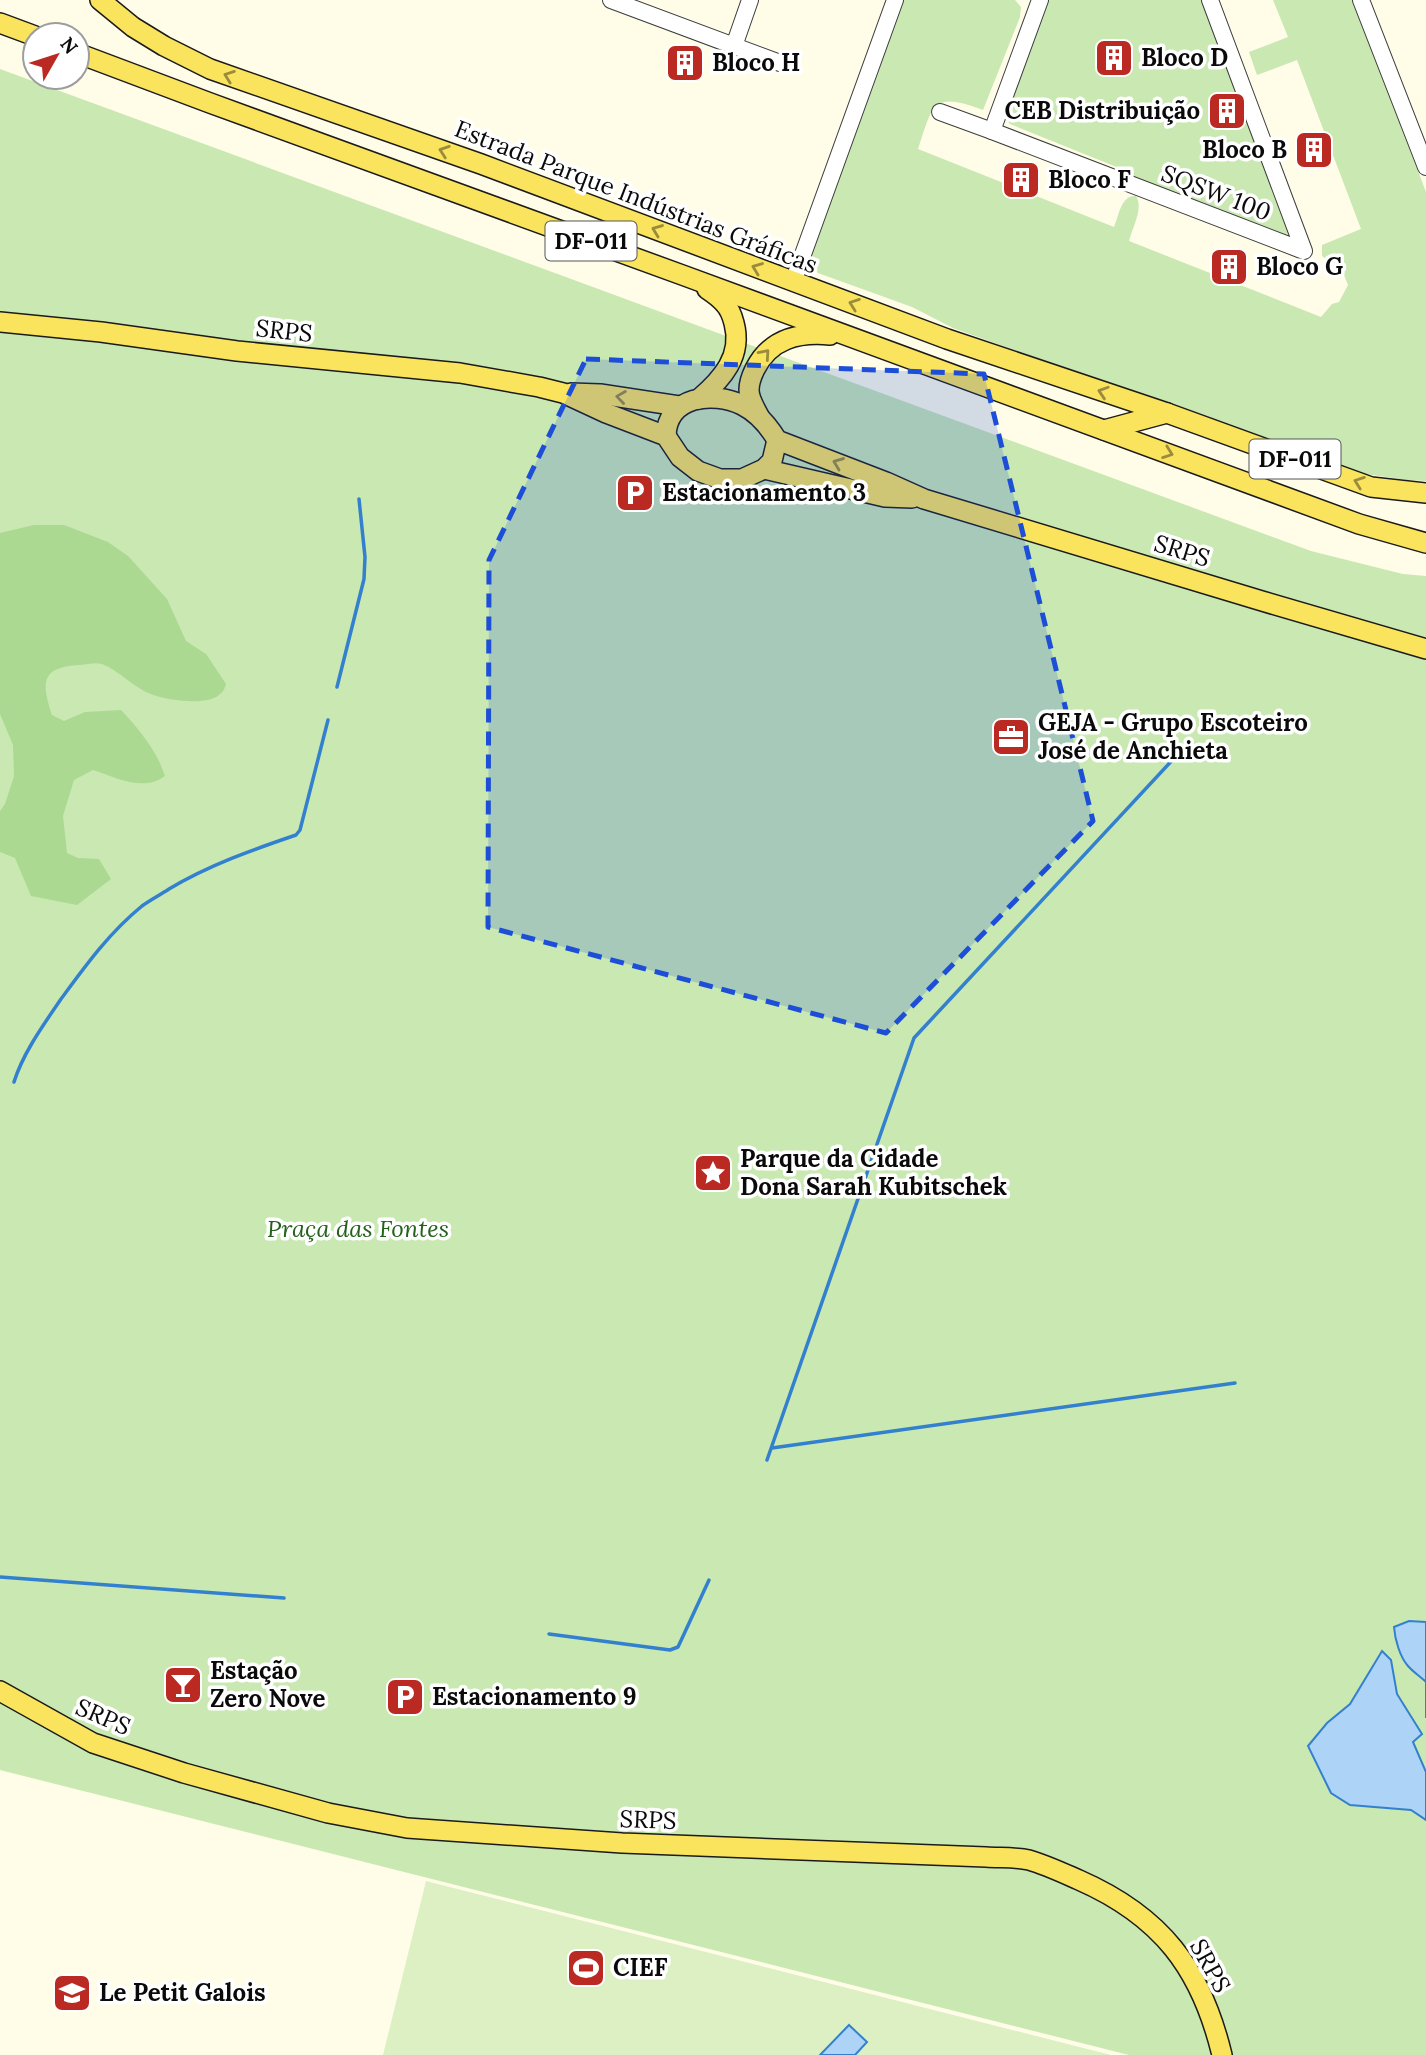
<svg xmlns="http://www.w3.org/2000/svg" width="1426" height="2055" viewBox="0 0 1426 2055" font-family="Lora,serif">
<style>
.green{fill:#c9e8b2}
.forest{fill:#abd992}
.pitch{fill:#dcf0c4}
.water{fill:#add4f6;stroke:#3381ce;stroke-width:2}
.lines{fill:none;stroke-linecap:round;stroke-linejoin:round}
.stream{stroke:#3381ce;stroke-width:3.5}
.minor-casing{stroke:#3d3d3d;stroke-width:18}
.major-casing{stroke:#1b1b1b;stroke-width:22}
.minor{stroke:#fff;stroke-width:16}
.major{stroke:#fae35d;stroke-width:19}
.oneway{stroke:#9a8c3c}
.marked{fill:#1d4ed8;fill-opacity:0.2;stroke:#1d4ed8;stroke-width:5;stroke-dasharray:14 9;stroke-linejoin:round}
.labels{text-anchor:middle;stroke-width:7;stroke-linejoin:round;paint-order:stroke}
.shield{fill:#fff;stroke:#545454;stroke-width:2}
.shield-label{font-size:23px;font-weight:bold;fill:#0a0a0a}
.poi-label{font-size:24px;font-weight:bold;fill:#0a0a0a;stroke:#fff;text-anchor:start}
.street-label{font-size:24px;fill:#0a0a0a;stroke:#fff}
.park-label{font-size:24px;font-style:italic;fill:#23621b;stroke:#fff}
</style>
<rect width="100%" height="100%" fill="#fffde8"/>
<!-- green -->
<g class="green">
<path d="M 902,0 L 1015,0 L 1021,7 L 1020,17 L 983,110 C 932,91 933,104 918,149 L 1114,227 C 1119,215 1121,195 1136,196 C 1144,208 1132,228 1129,241 L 1321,317 L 1332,304 L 1339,302 L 1348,285 L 1342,270 L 1322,256 L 1322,245 L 1361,229 L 1297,60 L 1257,75 L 1249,52 L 1288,37 L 1273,0 L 1353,0 L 1426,192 L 1426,481 L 1407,480 L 1351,472 L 953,328 L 912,307 L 818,273 L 811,267 L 807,258 Z"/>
<path d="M 1048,0 L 1206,0 L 1290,235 L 1286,237 L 1142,184 L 1129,172 L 1010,124 L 1007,120 L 1007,106 Z"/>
<path d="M 0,69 L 1311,551 L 1403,574 L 1426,576 L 1426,2055 L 1129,2055 L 0,1770 Z"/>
</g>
<!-- forest -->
<path class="forest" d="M 34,525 L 64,525 L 108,542 L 128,556 L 167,599 L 186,641 L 206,654 L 226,684 C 225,687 224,691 221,693 C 210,707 168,700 153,695 C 135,689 120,671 102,664 C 96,662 87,664 80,665 C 41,667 41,682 52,715 L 64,721 L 85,712 L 121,710 C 139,729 157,751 165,776 C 143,792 117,778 93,770 L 74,780 L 63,816 L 67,853 L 78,858 L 99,859 L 111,879 L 77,905 L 31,896 L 15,858 L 0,852 L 0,811 L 5,804 L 14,776 L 13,745 L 0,714 L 0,533 Z"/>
<!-- pitch -->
<path class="pitch" d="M 426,1881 L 1111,2055 L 383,2055 Z"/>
<!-- water -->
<g class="water">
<path d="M 1409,1621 L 1426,1622 L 1426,1718 L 1426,1682 C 1420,1676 1413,1672 1408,1666 C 1400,1657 1395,1640 1394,1627 Z"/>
<path d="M 1382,1651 L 1391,1660 L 1397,1694 L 1422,1734 L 1413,1742 L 1426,1772 L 1426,1820 L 1411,1810 L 1350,1805 L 1331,1793 L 1308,1746 L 1327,1723 L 1350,1704 Z"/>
<path d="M 849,2025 L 867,2042 L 855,2055 L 820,2055 Z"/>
</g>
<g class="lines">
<!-- stream -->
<g class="stream">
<path d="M 337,687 L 364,579 L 365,557 L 359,499"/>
<path d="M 14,1082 C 23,1053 44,1024 61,999 C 86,965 109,933 142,906 C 150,900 160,895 169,889 C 209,865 252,850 296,835 L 300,830 L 328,720"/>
<path d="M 772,1448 L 1235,1383"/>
<path d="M 767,1460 L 914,1038 L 1178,754"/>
<path d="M 0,1577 L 284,1598"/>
<path d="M 549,1634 L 670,1650 L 678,1647 L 709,1580"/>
</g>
<defs>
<g id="minor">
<path d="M 611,0 L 780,63"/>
<path d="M 1040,0 L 992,131 L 1304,251 L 1210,0"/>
<path d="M 1361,0 L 1426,167"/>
<path d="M 734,46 L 750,0"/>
<path d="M 940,112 L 992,131"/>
<path d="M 793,282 L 895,0"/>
</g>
<g id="major">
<path d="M 100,0 L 133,27 L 164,46 L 210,69 L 481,164 L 947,339 L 1167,413 L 1371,487 L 1426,493"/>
<path d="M 0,23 L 35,36"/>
<path d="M 77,53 L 210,103 L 685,276 L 1359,524 L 1426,543"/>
<path d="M 0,322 L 101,332 L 237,351 L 460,373 L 539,387 L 563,393 L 606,413 L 666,436 L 680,457 L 698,471 L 720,479 L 742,479 L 764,469 L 772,461 L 777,440"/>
<path d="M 571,393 L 600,394 L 679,406"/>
<path d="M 699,399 C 722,379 743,356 734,323 C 732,315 730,309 724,303 C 719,297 713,293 707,289"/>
<path d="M 759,416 C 755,408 749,399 749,390 C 749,383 752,375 755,369 C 770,339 798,332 830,335"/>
<path d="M 1104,430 L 1167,413"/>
<path d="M 666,436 C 667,396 713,391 742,405 C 758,413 768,425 777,440 L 886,482 L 924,499 L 1262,601 L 1426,649"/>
<path d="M 764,469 L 885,497 L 912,498"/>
<path d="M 0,1691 L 93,1743 L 184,1773 L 328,1813 L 407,1828 L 622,1843 L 986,1857 C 1000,1858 1015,1857 1029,1860 C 1046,1865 1063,1873 1079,1880 C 1161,1916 1201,1968 1222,2055"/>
</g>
</defs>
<!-- minor casing -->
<use href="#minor" class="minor-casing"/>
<!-- major casing -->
<use href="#major" class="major-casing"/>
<!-- minor -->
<use href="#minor" class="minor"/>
<!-- major -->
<use href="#major" class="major"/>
</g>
<!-- one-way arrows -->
<defs><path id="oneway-chevron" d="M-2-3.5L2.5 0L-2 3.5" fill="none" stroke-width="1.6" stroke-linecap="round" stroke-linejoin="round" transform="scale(1.75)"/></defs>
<g class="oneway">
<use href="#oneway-chevron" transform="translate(229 76) rotate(-160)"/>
<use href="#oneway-chevron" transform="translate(444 151) rotate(-161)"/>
<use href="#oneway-chevron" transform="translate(657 230) rotate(-159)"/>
<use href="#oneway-chevron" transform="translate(757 268) rotate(-159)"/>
<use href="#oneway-chevron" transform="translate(854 304) rotate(-160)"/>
<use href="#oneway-chevron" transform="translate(765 354) rotate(-49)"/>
<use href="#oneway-chevron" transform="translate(1103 392) rotate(-162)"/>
<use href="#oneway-chevron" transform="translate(621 397) rotate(-172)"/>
<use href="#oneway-chevron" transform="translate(1168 453) rotate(20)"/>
<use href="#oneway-chevron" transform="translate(838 463) rotate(-159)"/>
<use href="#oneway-chevron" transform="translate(1359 482) rotate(-160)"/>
</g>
<!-- marked area -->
<path class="marked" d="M 586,359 L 984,374 L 1093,821 L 886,1033 L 488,927 L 489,560 Z"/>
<!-- icons -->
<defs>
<symbol id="building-square" viewBox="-11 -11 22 22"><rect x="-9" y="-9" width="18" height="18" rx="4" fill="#bb2a22" stroke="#fff"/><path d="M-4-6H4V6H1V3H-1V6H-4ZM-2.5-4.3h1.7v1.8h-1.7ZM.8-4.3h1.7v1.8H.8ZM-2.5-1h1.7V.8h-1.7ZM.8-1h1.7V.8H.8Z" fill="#fff"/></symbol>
<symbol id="parking-square" viewBox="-11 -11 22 22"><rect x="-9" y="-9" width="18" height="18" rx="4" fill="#bb2a22" stroke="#fff"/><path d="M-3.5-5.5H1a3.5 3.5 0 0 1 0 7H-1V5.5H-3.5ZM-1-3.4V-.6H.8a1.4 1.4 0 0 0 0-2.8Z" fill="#fff"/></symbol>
<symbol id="office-square" viewBox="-11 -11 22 22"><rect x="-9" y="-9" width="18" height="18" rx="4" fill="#bb2a22" stroke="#fff"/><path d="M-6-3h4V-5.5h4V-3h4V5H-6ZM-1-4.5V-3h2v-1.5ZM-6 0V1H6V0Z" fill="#fff"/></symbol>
<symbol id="sight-square" viewBox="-11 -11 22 22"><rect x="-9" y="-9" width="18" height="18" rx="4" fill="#bb2a22" stroke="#fff"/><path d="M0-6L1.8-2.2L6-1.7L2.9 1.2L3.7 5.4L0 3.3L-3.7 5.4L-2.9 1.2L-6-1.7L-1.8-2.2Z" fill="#fff"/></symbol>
<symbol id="bar-square" viewBox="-11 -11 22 22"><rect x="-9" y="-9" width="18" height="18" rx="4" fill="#bb2a22" stroke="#fff"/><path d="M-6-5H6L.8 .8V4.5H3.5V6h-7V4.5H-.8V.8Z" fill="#fff"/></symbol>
<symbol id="stadium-square" viewBox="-11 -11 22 22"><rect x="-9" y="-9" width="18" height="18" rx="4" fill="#bb2a22" stroke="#fff"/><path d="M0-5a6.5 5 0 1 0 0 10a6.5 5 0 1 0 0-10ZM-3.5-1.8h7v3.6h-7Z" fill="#fff"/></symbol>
<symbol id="school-square" viewBox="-11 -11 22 22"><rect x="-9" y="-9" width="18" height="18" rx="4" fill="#bb2a22" stroke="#fff"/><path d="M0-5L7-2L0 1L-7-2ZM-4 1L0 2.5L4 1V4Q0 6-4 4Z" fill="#fff"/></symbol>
</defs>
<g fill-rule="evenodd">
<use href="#building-square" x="1092" y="36" width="44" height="44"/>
<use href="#building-square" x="663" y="41" width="44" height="44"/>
<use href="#building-square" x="1205" y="89" width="44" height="44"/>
<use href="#building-square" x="1292" y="128" width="44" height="44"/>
<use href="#building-square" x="999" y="158" width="44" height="44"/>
<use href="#building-square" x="1207" y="245" width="44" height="44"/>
<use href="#parking-square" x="613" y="471" width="44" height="44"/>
<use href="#office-square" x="989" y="715" width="44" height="44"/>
<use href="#sight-square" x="691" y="1151" width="44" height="44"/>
<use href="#bar-square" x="161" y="1663" width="44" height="44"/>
<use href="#parking-square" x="383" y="1675" width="44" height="44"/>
<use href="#stadium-square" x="564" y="1946" width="44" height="44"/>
<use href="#school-square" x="50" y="1971" width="44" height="44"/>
</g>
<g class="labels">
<!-- shield labels -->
<g class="shield">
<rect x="545.5" y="221.5" width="91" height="39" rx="5"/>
<rect x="1249.5" y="439.5" width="91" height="39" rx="5"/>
</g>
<g class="shield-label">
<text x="591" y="249">DF-011</text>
<text x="1295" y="467">DF-011</text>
</g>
<!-- poi labels -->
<g class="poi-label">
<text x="1141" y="66">Bloco D</text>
<text x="712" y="71">Bloco H</text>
<text x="1200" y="119" text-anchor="end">CEB Distribuição</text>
<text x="1287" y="158" text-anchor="end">Bloco B</text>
<text x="1048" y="188">Bloco F</text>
<text x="1256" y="275">Bloco G</text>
<text x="662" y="501">Estacionamento 3</text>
<text x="1038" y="731">GEJA - Grupo Escoteiro<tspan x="1038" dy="28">José de Anchieta</tspan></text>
<text x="740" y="1167">Parque da Cidade<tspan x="740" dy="28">Dona Sarah Kubitschek</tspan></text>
<text x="210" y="1679">Estação<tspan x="210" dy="28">Zero Nove</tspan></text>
<text x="432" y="1705">Estacionamento 9</text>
<text x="613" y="1976">CIEF</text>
<text x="99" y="2001">Le Petit Galois</text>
</g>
<!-- street labels -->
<g class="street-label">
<text transform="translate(1216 193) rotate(21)" y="8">SQSW 100</text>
<text transform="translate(636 197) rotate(21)" y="8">Estrada Parque Indústrias Gráficas</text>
<text transform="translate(284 331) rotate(6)" y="8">SRPS</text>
<text transform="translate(1182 551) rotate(17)" y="8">SRPS</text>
<text transform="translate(103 1717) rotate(23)" y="8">SRPS</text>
<text transform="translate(648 1820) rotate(2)" y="8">SRPS</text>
<text transform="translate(1210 1966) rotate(61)" y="8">SRPS</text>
</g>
<!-- park labels -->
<g class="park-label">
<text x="358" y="1237">Praça das Fontes</text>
</g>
</g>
<!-- north arrow -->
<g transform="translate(56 56) rotate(51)"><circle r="33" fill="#ffffff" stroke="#9d9d9d" stroke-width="2"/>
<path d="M0-5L12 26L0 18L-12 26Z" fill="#bb2a22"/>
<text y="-10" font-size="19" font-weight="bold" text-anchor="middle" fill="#0a0a0a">N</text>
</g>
</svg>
